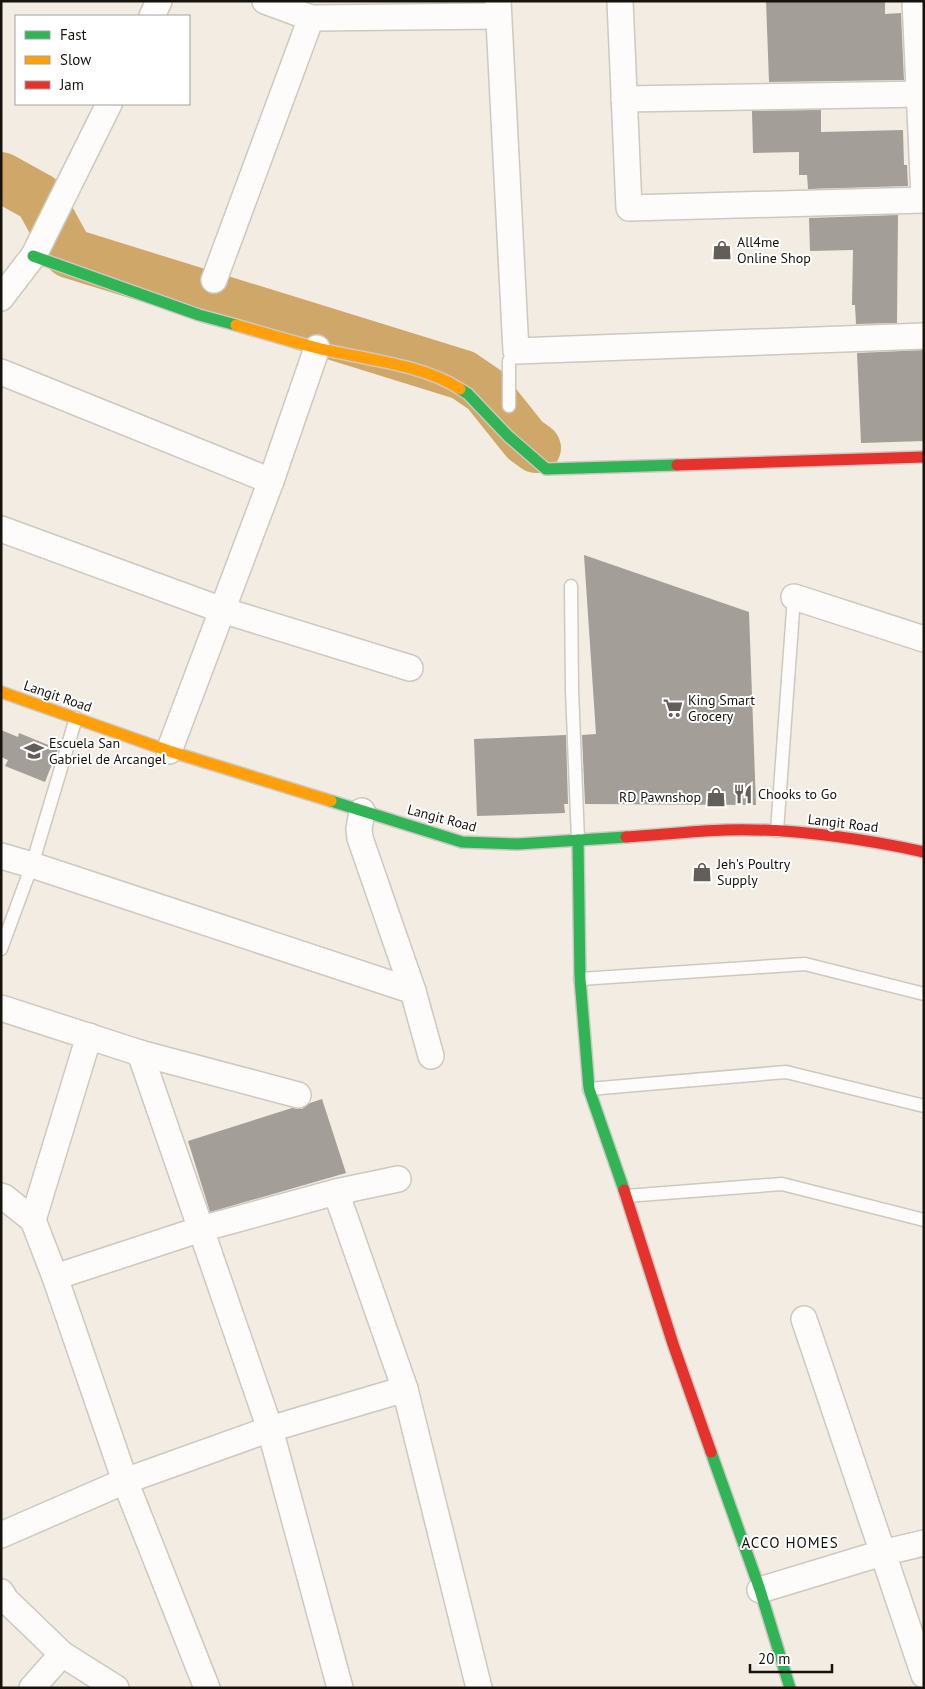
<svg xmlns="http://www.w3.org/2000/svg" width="925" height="1689" viewBox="0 0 925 1689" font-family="'PT Sans',sans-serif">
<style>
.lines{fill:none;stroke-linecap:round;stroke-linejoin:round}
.river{stroke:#cfa768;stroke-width:50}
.building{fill:#a39e97}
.lane-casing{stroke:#cdc8c0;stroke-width:15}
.street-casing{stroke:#cdc8c0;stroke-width:28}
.fast-casing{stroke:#cdc8c0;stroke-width:14}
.slow-casing{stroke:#cdc8c0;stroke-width:14}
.jam-casing{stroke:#cdc8c0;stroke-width:14}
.lane{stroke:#fdfcfb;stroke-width:12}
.street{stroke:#fdfcfb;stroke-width:25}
.fast{stroke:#30b455;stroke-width:11}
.slow{stroke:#ff9f0a;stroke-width:11}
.jam{stroke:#e5322d;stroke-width:11}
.labels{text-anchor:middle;stroke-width:4;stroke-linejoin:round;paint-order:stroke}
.poi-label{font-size:14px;fill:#16120c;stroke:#fff;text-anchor:start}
.street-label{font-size:14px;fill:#16120c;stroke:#fff}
.neighbourhood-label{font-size:15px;letter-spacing:1px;fill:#16120c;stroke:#fff}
</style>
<rect width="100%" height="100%" fill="#f3ece2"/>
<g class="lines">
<!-- river -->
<path class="river" d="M 1,177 L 39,198 L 69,253 L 463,375 L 485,390 L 525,440 L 536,448"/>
</g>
<!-- building -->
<g class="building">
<path d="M 766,1 L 885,1 L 885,14 L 901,13 L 904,80 L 769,82 Z"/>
<path d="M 821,110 L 821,132 L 903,130 L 904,165 L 907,165 L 908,186 L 808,189 L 807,175 L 799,175 L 799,152 L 753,153 L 752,111 Z"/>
<path d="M 898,215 L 897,323 L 856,324 L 855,305 L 852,305 L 853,250 L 810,251 L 809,218 Z"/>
<path d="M 924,350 L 924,441 L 861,443 L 857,353 Z"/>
<path d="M 584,555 L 749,612 L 756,805 L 585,804 L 582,735 L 596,734 Z"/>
<path d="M 1,730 L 18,737 L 19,733 L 58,749 L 45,782 L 5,766 L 8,760 L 1,757 Z"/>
<path d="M 566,735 L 568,804 L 564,804 L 565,813 L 477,816 L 474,739 Z"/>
<path d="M 322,1099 L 346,1173 L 210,1212 L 188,1141 L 292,1108 L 302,1109 L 310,1103 Z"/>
</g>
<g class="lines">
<defs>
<g id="lane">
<path d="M 509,406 L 509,361 L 516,351"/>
<path d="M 571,586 L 572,690 L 578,840"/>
<path d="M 777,831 L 794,597"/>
<path d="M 1,949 L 32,865 L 76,718"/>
<path d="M 580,979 L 805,964 L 924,994"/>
<path d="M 589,1089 L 786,1072 L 924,1106"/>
<path d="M 626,1196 L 782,1184 L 924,1220"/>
</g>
<g id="street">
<path d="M 265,1 L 311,18 L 498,16"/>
<path d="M 498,1 L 516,351 L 924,336"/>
<path d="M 620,1 L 629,208 L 924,200"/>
<path d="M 915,1 L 924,198"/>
<path d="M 152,16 L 159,1"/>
<path d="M 624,99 L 924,94"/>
<path d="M 214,280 L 311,18"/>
<path d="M 1,298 L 34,255 L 109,104"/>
<path d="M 1,372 L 271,481"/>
<path d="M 1,529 L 222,610 L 410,668"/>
<path d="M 794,597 L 924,639"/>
<path d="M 169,751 L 271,481 L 317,348"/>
<path d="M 362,811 L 359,829 L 360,838 L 413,991 L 431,1056"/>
<path d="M 1,856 L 32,865 L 413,991"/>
<path d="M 1,1008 L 140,1053 L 298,1095"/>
<path d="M 140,1053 L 270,1429 L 340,1688"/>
<path d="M 336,1192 L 405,1389 L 479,1688"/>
<path d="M 1,1196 L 4,1197 L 33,1220 L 55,1277 L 125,1481 L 207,1688"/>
<path d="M 33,1220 L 89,1036"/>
<path d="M 55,1277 L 201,1229 L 336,1192 L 398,1179"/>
<path d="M 804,1319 L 924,1675"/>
<path d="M 1,1535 L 125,1481 L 270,1429 L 405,1389"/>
<path d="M 760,1590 L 882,1553 L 924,1543"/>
<path d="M 1,1592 L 6,1600 L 62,1654 L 116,1688"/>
<path d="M 32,1688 L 62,1654"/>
</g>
<g id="fast">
<path d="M 33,256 L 199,315 L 236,325"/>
<path d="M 460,389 L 468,394 L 508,436 L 546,469 L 677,465"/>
<path d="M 331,801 L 462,842 L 518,844 L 626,837"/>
<path d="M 578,840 L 580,979 L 589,1089 L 624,1190"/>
<path d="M 711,1452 L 760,1590 L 790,1688"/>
</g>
<g id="slow">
<path d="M 236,325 C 263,333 290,341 317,348 C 362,359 422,364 460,389"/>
<path d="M 1,692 L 169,751 L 331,801"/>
</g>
<g id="jam">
<path d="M 677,465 L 924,457"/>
<path d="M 626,837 C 659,835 693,831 726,830 C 792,828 859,838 924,852"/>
<path d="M 624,1190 L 673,1344 L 711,1452"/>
</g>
</defs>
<!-- lane casing -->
<use href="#lane" class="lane-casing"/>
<!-- street casing -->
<use href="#street" class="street-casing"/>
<!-- fast casing -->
<use href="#fast" class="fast-casing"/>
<!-- slow casing -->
<use href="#slow" class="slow-casing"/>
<!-- jam casing -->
<use href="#jam" class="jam-casing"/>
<!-- lane -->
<use href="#lane" class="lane"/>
<!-- street -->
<use href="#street" class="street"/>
<!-- fast -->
<use href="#fast" class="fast"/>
<!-- slow -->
<use href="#slow" class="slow"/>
<!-- jam -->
<use href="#jam" class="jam"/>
</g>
<!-- icons -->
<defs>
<symbol id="shop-bare" viewBox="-9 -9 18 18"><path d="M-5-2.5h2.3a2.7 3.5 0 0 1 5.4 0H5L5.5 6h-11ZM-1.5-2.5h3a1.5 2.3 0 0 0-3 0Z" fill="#635e57" stroke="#fff" stroke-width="2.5" paint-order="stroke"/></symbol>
<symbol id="supermarket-bare" viewBox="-9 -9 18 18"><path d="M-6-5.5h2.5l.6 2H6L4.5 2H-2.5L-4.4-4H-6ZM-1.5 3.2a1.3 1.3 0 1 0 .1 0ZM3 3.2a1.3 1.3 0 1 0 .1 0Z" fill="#635e57" stroke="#fff" stroke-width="2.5" paint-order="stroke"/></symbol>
<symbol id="school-bare" viewBox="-9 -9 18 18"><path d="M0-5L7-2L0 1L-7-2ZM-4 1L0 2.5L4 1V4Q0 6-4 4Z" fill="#635e57" stroke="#fff" stroke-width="2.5" paint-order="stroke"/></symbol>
<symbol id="restaurant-bare" viewBox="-9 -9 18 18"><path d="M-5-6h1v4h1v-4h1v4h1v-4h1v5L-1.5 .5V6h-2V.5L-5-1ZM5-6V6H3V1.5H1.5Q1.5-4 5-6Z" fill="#635e57" stroke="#fff" stroke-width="2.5" paint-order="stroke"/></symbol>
</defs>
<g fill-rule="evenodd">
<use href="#shop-bare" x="708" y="236" width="28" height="28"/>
<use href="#supermarket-bare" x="659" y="694" width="28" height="28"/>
<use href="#school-bare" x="20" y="737" width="28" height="28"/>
<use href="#restaurant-bare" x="729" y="780" width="28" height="28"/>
<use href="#shop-bare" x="702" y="783" width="28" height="28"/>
<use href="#shop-bare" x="688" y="858" width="28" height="28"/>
</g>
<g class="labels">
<!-- poi labels -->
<g class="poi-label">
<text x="737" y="247">All4me<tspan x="737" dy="16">Online Shop</tspan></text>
<text x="688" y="705">King Smart<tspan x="688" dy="16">Grocery</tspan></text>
<text x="49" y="748">Escuela San<tspan x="49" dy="16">Gabriel de Arcangel</tspan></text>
<text x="758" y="799">Chooks to Go</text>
<text x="701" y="802" text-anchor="end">RD Pawnshop</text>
<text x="717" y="869">Jeh's Poultry<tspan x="717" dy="16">Supply</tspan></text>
</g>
<!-- street labels -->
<g class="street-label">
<text transform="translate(58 696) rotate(19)" y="5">Langit Road</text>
<text transform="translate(442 818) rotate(15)" y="5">Langit Road</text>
<text transform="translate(843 823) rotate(7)" y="5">Langit Road</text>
</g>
<!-- neighbourhood labels -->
<g class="neighbourhood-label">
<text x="790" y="1548">ACCO HOMES</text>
</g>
</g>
<!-- border -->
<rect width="925" height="1689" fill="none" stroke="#16120c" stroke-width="5"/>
<!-- legend -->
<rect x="15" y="15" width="175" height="90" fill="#ffffff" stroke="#a2a09e"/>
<rect x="25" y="31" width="25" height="8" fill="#30b455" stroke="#a2a09e"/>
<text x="60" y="40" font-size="15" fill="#16120c">Fast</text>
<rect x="25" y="56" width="25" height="8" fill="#ff9f0a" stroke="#a2a09e"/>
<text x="60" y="65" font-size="15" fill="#16120c">Slow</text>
<rect x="25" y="81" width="25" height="8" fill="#e5322d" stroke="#a2a09e"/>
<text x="60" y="90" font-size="15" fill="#16120c">Jam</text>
<!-- scale -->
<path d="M750 1664v8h82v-8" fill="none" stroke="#16120c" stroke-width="2.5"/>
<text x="758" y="1664" font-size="15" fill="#16120c" stroke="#ffffff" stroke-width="4" paint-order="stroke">20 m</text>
</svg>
